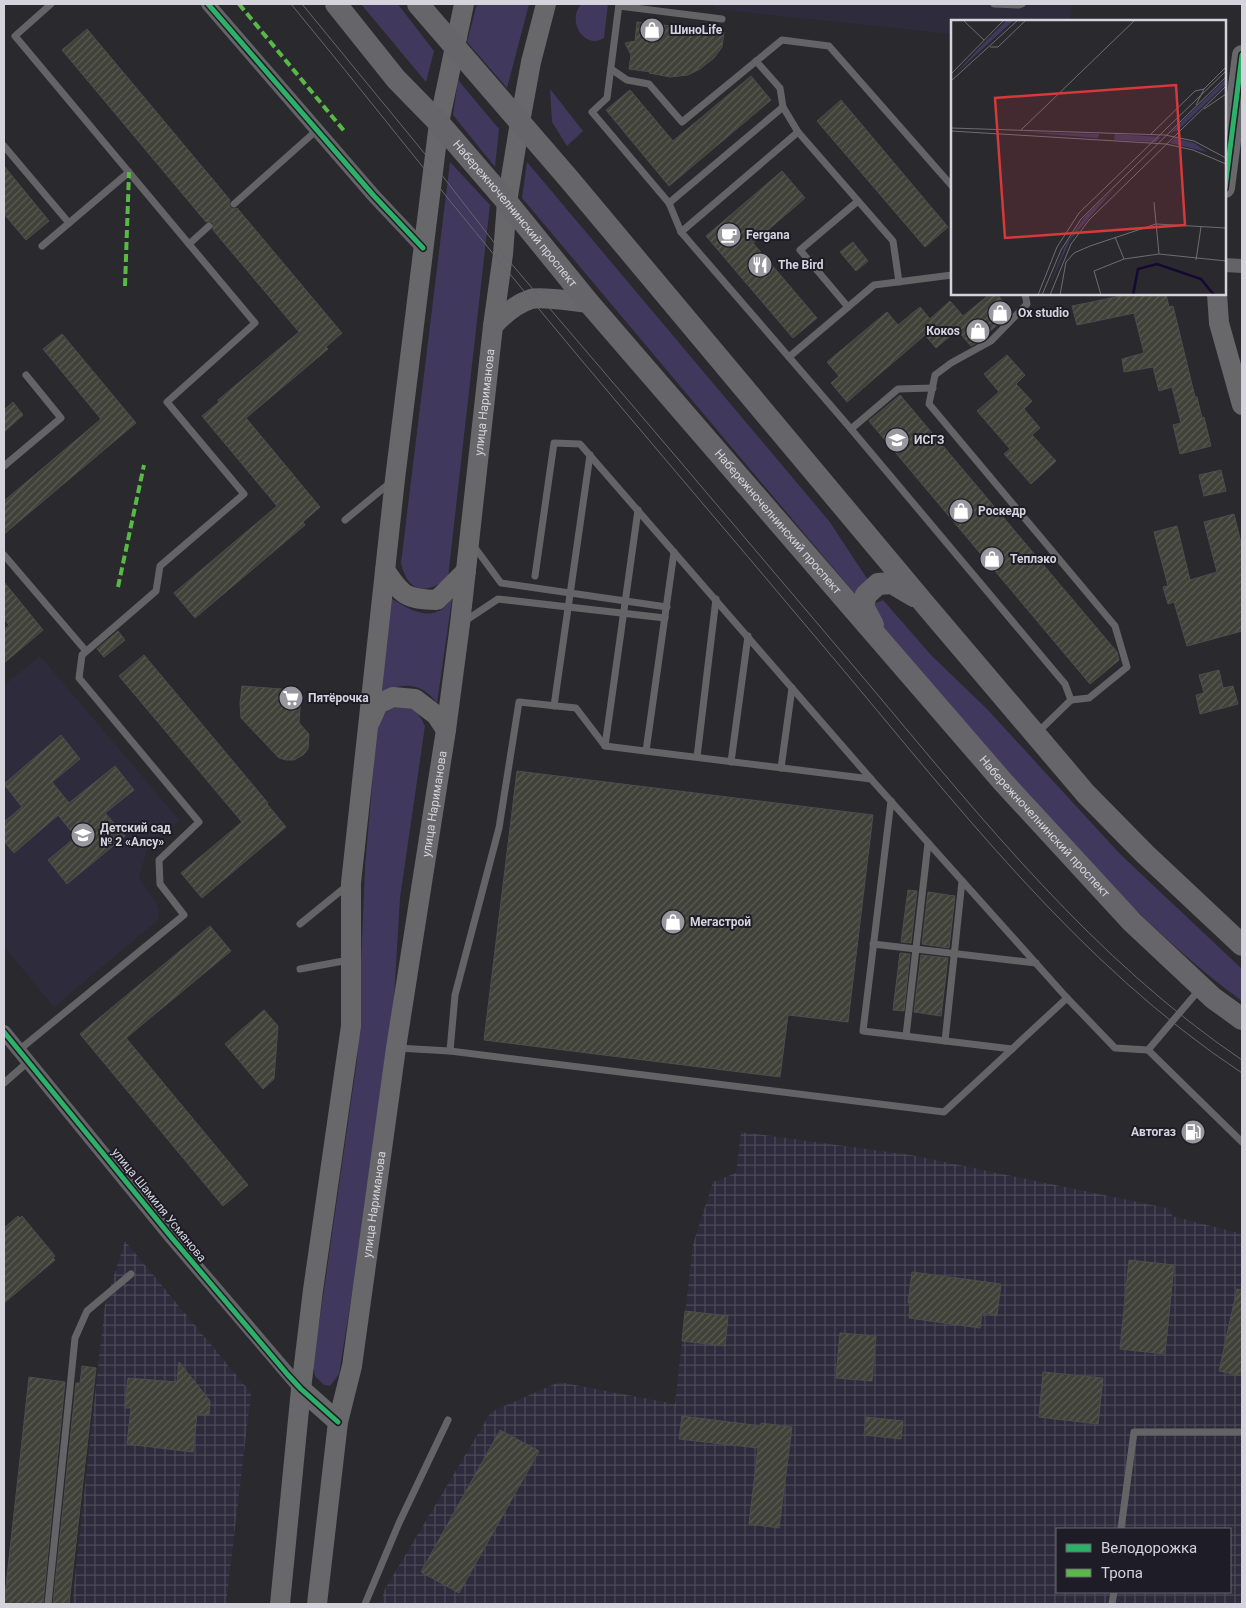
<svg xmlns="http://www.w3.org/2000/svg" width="1246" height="1608" viewBox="0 0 1246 1608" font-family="Roboto,sans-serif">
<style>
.built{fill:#2e2c3c}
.industrial{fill:url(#industrial-grid);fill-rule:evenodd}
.grass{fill:#40395d}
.building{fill:url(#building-hatch);stroke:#4d4d4e}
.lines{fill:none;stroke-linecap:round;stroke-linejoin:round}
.lane{stroke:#646467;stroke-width:7}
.street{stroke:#646467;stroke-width:14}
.secondary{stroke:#68676a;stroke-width:20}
.primary{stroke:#65656a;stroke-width:22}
.tram{stroke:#65656a;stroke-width:1}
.quiet{stroke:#58b947;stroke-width:4;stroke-dasharray:8 4;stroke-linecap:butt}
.cycleway-casing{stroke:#1e1c27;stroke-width:8}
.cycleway{stroke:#2db169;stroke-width:5}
.labels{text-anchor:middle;stroke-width:4;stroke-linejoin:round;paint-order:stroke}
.poi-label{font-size:12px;font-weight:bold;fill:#d5d4dc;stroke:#1e1c27;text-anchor:start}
.street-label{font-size:12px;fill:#d5d4dc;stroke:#1e1c27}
.inset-river{fill:none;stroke:#160832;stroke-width:2.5}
.inset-road{fill:none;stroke:#6e6d74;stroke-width:1}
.view{fill:#d6393a;fill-opacity:0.15;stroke:#d6393a;stroke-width:2.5}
.inset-edge{fill:none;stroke:#d5d4dc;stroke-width:2.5}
</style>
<defs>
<pattern id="industrial-grid" width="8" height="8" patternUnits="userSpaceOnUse" patternTransform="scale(1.25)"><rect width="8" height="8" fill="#2e2c3c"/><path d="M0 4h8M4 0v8" fill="none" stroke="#4b4a58"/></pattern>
<pattern id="building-hatch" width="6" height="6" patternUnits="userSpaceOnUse" patternTransform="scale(1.25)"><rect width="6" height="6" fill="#404138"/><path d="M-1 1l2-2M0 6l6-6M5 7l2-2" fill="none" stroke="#5b5c54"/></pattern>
</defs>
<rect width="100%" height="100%" fill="#29292e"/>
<!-- built -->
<g class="built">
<path d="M 715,4 L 1072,4 L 1070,21 L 952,21 L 952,34 L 715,9 Z"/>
<path d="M 40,656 L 180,821 L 147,849 L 139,878 L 157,904 L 159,912 L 158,920 L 54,1007 L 4,946 L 4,685 Z"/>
</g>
<!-- industrial -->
<g class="industrial">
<path d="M 741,1132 L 911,1155 L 1171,1209 L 1172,1216 L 1242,1234 L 1242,1604 L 380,1604 L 385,1589 L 491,1412 L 559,1382 L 675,1404 L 693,1244 L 713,1182 L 736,1173 ZM 1057,1529 L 1230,1529 L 1230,1592 L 1057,1592 Z"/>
<path d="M 125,1241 L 251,1393 L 226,1604 L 72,1604 L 105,1304 Z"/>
</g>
<!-- grass -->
<g class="grass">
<path d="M 361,4 L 398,4 L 400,7 L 434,51 L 426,82 Z"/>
<path d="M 477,4 L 529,4 L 507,88 L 467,42 Z"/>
<path d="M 582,4 L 608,4 L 604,38 C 583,51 566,18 582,4 Z"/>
<path d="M 458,80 L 499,129 L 495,167 L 453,115 Z"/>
<path d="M 550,89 L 583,131 L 567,146 L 552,122 Z"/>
<path d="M 450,162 L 490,205 L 448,578 C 425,595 408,593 401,563 Z"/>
<path d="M 527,162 L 829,521 L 870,583 L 856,595 L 522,198 Z"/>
<path d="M 389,597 C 404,606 423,620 441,610 C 445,608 449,602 452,599 L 437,703 C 422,683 404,682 382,692 Z"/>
<path d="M 883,600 L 931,655 L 987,709 L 1120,854 L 1242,969 L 1242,1001 C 1150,933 1072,846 997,760 C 956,712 915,664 874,616 L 874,604 Z"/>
<path d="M 395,705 C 413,708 417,709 425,726 L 400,898 L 394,999 L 352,1293 L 339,1374 L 330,1386 L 324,1385 L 315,1376 L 313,1366 L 357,1060 L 365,867 L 377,728 C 382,718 384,709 395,705 Z"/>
</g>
<!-- building -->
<g class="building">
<path d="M 637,22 L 724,32 L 722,47 L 714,58 L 700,69 L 688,75 L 670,77 L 649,73 L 651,72 L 629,69 L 631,55 L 625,43 L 635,41 Z"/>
<path d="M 87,29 L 230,200 L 229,203 L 230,207 L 233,209 L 237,208 L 342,333 L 326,347 L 328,349 L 246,418 L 320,507 L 303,522 L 305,525 L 195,618 L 174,593 L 277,506 L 202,416 L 219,402 L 218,400 L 299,332 L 213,230 L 213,223 L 210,221 L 206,222 L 62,50 Z"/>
<path d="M 751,76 L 771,100 L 669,186 L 606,110 L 630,90 L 673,141 Z"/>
<path d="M 841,100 L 948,227 L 925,247 L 817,121 Z"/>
<path d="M 4,166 L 49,221 L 26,240 L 4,214 Z"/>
<path d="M 782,171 L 805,198 L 753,243 L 817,318 L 793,338 L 706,236 Z"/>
<path d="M 853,242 L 868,261 L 856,271 L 840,252 Z"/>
<path d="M 990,294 L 997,294 L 1012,312 L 978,342 L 971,346 L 957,330 L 936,348 L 925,335 L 847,402 L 831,383 L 839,376 L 827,362 L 887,312 L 898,325 L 920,307 L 930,319 L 950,301 L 963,316 Z"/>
<path d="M 1131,294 L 1166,294 L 1169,307 L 1173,306 L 1195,397 L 1197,397 L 1202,418 L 1204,417 L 1211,446 L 1180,454 L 1173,425 L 1181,423 L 1172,387 L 1159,391 L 1153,367 L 1124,372 L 1122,359 L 1144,353 L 1134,313 L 1077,325 L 1072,306 Z"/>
<path d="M 62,334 L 136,423 L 4,534 L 4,501 L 101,419 L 43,349 Z"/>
<path d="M 1007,355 L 1025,375 L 1016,384 L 1032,401 L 1024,409 L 1040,428 L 1032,435 L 1056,461 L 1031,484 L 1004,454 L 1010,449 L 977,411 L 999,392 L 984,374 Z"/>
<path d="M 900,395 L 1117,652 L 1119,660 L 1090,684 L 869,421 Z"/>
<path d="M 13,402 L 23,415 L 4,432 L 4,410 Z"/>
<path d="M 1221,470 L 1226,491 L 1204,496 L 1199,475 Z"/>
<path d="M 1234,514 L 1242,547 L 1242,631 L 1187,646 L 1174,602 L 1168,604 L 1163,587 L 1168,586 L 1154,532 L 1177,526 L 1190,580 L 1217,572 L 1204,522 Z"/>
<path d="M 4,582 L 43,630 L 4,663 L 4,630 L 9,625 L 4,619 Z"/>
<path d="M 118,631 L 125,640 L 104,657 L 97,649 Z"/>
<path d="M 144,655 L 268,803 L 267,804 L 286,827 L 202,898 L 181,873 L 242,822 L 119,676 Z"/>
<path d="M 1219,670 L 1223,688 L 1233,686 L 1238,704 L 1200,714 L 1196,695 L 1204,693 L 1199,675 Z"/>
<path d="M 242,686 L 295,690 L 301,695 L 299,723 L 309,734 L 308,749 L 303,755 L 294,760 L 286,760 L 279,758 L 241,718 L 240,703 Z"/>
<path d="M 61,735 L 80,759 L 52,782 L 69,803 L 115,766 L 134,790 L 105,813 L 125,836 L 67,884 L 48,860 L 76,837 L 58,815 L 14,853 L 4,841 L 4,822 L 22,807 L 4,784 Z"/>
<path d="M 517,771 L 873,815 L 848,1022 L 788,1015 L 780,1077 L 484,1040 Z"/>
<path d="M 908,890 L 917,891 L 911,943 L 901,942 Z"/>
<path d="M 928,892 L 955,896 L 949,948 L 922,944 Z"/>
<path d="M 210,926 L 231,951 L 126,1038 L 248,1185 L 223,1206 L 80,1034 Z"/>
<path d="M 900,953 L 910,954 L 904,1011 L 893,1010 Z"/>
<path d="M 921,955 L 948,958 L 941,1016 L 914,1012 Z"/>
<path d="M 264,1010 L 278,1026 L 274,1079 L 263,1089 L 225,1044 Z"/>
<path d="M 18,1216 L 20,1218 L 22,1216 L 55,1256 L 53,1258 L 55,1260 L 4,1303 L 4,1228 Z"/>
<path d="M 1129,1260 L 1174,1265 L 1165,1354 L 1120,1349 Z"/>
<path d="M 912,1272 L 1001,1284 L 997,1315 L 982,1313 L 980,1328 L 909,1318 L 910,1303 L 908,1303 Z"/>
<path d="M 1237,1289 L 1242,1290 L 1242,1376 L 1219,1371 Z"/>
<path d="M 685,1311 L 728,1316 L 725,1346 L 682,1341 Z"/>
<path d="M 840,1333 L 876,1336 L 872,1381 L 836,1378 Z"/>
<path d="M 179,1362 L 210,1401 L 209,1415 L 197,1414 L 193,1452 L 127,1444 L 131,1408 L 125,1408 L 128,1378 L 177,1382 Z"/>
<path d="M 82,1366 L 96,1368 L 69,1604 L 53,1604 L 76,1383 L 80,1383 Z"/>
<path d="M 1043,1372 L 1103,1378 L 1098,1424 L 1039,1417 Z"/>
<path d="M 29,1377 L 65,1382 L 43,1604 L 4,1604 Z"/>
<path d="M 682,1416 L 761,1426 L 761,1423 L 792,1427 L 779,1528 L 749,1524 L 758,1448 L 679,1439 Z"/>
<path d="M 866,1417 L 903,1421 L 901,1439 L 864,1435 Z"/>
<path d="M 500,1430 L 539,1451 L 459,1593 L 421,1572 Z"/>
</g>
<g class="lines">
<!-- lane -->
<g class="lane">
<path d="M 619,4 L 607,98 L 592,112 L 669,203 L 681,232 L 851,429 L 1065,684 L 1071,700 L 1037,733"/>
<path d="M 994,4 L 1019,5 L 1022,4"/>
<path d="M 619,6 L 722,19"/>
<path d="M 756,61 L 780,88 L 783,107 L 798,132 L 893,241 L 899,282"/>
<path d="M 611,69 L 627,80 L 649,84 L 682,122 L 782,40 L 829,46 L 952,186"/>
<path d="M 4,146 L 69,223"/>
<path d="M 669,203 L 783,107"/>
<path d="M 234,204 L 317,130"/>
<path d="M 681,232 L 798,132"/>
<path d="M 189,244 L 209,226"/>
<path d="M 42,246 L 129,172"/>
<path d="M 1025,294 L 1027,304 L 991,341 L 951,363 L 935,375 L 929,404 L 1115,626 L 1127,667 L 1089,698 L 1071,700"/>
<path d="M 848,307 L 800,250 L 858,201"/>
<path d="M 789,357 L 874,285 L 952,275"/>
<path d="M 851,429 L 898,389 L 933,388"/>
<path d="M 4,466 L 61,418 L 26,375"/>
<path d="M 345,520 L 391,482"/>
<path d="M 473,545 L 501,583 L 667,607"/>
<path d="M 4,555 L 86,651"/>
<path d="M 535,576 L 554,443 L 580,444 L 871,779 L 1067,998 L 1115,1048 L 1148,1050 L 1199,990"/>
<path d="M 465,621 L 498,599 L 665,618"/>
<path d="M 554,706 L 590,455"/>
<path d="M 605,746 L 638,510"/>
<path d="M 646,751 L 674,552"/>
<path d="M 697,757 L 716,599"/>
<path d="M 731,762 L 748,636"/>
<path d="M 781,768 L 792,688"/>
<path d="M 891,801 L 863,1031 L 1012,1049"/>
<path d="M 300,924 L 348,885"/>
<path d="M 873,944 L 1036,963"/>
<path d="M 300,969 L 349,960"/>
<path d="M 906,1036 L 928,843"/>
<path d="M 945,1041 L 962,881"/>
<path d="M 397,1048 L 450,1051 L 455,995 L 499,828 L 519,702 L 576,708 L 605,746 L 871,779"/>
<path d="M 19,1050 L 184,915 L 160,884 L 159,860 L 199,822 L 79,678 L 82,655 L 156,591 L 160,566 L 244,494 L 167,402 L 255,323 L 15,36 L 51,4"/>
<path d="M 1148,1050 L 1242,1142"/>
<path d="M 450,1051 L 944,1112 L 1067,998"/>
<path d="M 4,1083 L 29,1061"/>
<path d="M 1121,1529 L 1134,1432 L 1242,1432"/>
<path d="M 48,1604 L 75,1338 L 87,1311 L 131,1274"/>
<path d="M 365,1604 L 399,1523 L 448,1420"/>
<path d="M 1112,1604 L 1114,1592"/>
</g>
<!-- street -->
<g class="street">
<path d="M 208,4 L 374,196 L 423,248"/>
<path d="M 1225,265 L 1242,266"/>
<path d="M 4,1032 L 172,1238 L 301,1389"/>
</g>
<!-- secondary -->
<g class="secondary">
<path d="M 1225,188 L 1242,55"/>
<path d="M 1217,294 L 1219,323 L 1242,405"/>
<path d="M 493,326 C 503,315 516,304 531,299 C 543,296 575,302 589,303"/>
<path d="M 385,570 C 402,596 406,599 437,600 L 466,571"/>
<path d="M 370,722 L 378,704 L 393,697 L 415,699 L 436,715 L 446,730"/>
<path d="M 301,1389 L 338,1422"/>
<path d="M 280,1604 L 301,1389 L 313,1290 L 351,1026 L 351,883 L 395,479 L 439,123 L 464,4"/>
<path id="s1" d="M 317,1604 L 338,1422 L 352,1366 L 396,1048 L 446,730 L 460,624 L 493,326 L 503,254 L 507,202 L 520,122 L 531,62 L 546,4"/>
</g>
<!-- primary -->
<g class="primary">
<path id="s2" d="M 336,4 L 396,79 L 439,123 L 507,202 L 589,303 L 1003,782 L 1132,922 L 1213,998 L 1242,1019"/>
<path d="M 418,4 L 569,179 L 923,602 L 1086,794 L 1145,854 L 1242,945"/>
<path d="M 873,625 L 863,606 L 866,595 L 878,584 L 892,583 L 914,596"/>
</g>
<!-- tram -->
<g class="tram">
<path d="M 291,4 C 363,91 432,180 504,267 C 611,397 721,524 829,653 C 955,802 1077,964 1242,1073"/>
<path d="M 302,4 L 434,165 L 503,254 C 625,396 746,539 867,682 C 982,819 1093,959 1242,1060"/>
</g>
<!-- quiet -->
<g class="quiet">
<path d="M 239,4 L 345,132"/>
<path d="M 125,286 L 129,172"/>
<path d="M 118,587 L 144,465"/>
</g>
<defs>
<g id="cycleway">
<path d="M 208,4 L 374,196 L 423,248"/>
<path d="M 1225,188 L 1242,55"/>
<path d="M 4,1032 L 172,1238 L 288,1375 L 301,1389 L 338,1422"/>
</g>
</defs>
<!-- cycleway casing -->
<use href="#cycleway" class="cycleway-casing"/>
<!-- cycleway -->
<use href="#cycleway" class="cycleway"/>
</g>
<!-- icons -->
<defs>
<symbol id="shop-disc" viewBox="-11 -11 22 22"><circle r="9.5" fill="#99989f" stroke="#1e1c27"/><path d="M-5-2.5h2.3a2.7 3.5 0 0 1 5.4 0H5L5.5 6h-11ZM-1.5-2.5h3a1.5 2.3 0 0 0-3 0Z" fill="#fff"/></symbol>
<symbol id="cafe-disc" viewBox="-11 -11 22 22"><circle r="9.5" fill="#99989f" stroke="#1e1c27"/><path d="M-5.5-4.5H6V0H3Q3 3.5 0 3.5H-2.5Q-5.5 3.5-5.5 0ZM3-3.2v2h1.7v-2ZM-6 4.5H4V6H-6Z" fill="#fff"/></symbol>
<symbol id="restaurant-disc" viewBox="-11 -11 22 22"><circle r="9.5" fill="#99989f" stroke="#1e1c27"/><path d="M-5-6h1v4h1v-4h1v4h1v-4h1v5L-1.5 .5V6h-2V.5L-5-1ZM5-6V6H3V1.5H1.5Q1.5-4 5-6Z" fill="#fff"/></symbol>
<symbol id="university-disc" viewBox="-11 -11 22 22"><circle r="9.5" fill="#99989f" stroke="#1e1c27"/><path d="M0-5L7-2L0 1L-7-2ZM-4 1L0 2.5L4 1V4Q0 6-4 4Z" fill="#fff"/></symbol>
<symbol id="supermarket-disc" viewBox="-11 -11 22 22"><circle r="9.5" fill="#99989f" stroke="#1e1c27"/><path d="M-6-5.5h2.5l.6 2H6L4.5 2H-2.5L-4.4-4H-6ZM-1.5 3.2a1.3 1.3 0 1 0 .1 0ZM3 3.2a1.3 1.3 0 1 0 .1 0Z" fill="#fff"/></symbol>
<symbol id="school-disc" viewBox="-11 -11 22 22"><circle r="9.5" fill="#99989f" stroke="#1e1c27"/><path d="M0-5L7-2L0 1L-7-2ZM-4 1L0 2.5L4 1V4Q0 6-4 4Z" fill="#fff"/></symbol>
<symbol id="fuel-disc" viewBox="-11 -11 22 22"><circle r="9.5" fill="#99989f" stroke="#1e1c27"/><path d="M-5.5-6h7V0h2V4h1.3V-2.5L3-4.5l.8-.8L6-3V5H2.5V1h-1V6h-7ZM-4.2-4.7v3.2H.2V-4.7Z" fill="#fff"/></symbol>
</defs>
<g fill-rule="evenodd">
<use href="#shop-disc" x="638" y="16" width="28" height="28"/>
<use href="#cafe-disc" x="715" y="221" width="28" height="28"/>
<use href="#restaurant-disc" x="746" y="251" width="28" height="28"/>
<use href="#shop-disc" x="986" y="299" width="28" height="28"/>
<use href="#shop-disc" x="964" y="317" width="28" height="28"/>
<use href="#university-disc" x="883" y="426" width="28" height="28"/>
<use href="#shop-disc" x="947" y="497" width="28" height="28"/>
<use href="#shop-disc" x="978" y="545" width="28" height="28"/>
<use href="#supermarket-disc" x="277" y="684" width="28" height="28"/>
<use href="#school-disc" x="69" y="821" width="28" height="28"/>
<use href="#shop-disc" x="659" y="908" width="28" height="28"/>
<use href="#fuel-disc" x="1179" y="1118" width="28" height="28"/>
</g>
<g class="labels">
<!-- poi labels -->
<g class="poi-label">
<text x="670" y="34">ШиноLife</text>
<text x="746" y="239">Fergana</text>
<text x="778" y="269">The Bird</text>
<text x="1018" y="317">Ox studio</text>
<text x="960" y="335" text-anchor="end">Кокоs</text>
<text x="914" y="444">ИСГЗ</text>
<text x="978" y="515">Роскедр</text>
<text x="1010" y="563">Теплэко</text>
<text x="308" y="702">Пятёрочка</text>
<text x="100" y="832">Детский сад<tspan x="100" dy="14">№ 2 «Алсу»</tspan></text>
<text x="690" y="926">Мегастрой</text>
<text x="1176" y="1136" text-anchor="end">Автогаз</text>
</g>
<!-- street labels -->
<g class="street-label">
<text dy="4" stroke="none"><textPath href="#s2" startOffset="276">Набережночелнинский проспект</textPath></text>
<text dy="4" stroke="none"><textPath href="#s1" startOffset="1214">улица Нариманова</textPath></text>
<text dy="4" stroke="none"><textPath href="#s2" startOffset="681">Набережночелнинский проспект</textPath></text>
<text dy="4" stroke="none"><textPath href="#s1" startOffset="809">улица Нариманова</textPath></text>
<text dy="4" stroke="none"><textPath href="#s2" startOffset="1086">Набережночелнинский проспект</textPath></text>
<text transform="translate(159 1205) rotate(51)" y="4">улица Шамиля Усманова</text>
<text dy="4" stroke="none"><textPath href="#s1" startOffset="404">улица Нариманова</textPath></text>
</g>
</g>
<!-- overview -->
<g transform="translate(951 20)">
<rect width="275" height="275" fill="#29292e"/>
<path d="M 56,0 L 63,0 L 5,53 L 27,29 ZM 275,59 L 275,64 L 227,110 L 219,113 ZM 71,112 L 148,114 L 148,116 L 146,118 ZM 164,114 L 210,117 L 205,122 L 163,120 ZM 224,118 L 243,123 L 256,132 L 219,123 ZM 164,168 L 119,220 L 97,269 L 115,224 L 134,196 Z" fill="#40395d"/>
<path class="inset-river" d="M 182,275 L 187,249 L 206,244 L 250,259 L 263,275"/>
<path class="inset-road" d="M 12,0 L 33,20M 39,27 L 47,27 L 75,0M 0,54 L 53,0M 0,61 L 67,0M 245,85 L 253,69 L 275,47M 253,89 L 275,74M 0,108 L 214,115 L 243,121 L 275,138M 70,110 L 184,0M 0,111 L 215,124 L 242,130 L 275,144M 200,114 L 244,71 L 253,69M 203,182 L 208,234M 164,217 L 173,239M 245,240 L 250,207M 87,275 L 106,227 L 128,193 L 275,51M 91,275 L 110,230 L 130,199 L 275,57M 99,275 L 120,224 L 138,200 L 275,66M 109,275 L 115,242 L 123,233 L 139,226 L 205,204 L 275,208M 150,275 L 143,251 L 173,239 L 208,234 L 275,241"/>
<path class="view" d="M 225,65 L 234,205 L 54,218 L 44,78 Z"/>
<rect width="275" height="275" class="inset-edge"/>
</g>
<!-- border -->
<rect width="1246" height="1608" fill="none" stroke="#d5d4dc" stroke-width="10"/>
<!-- legend -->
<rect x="1056" y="1528" width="175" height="65" fill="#1e1c27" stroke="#67666f"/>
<rect x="1066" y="1544" width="25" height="8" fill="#2db169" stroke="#67666f"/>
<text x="1101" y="1553" font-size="15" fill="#d5d4dc">Велодорожка</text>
<rect x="1066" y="1569" width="25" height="8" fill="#58b947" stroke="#67666f"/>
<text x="1101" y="1578" font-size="15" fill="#d5d4dc">Тропа</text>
</svg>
